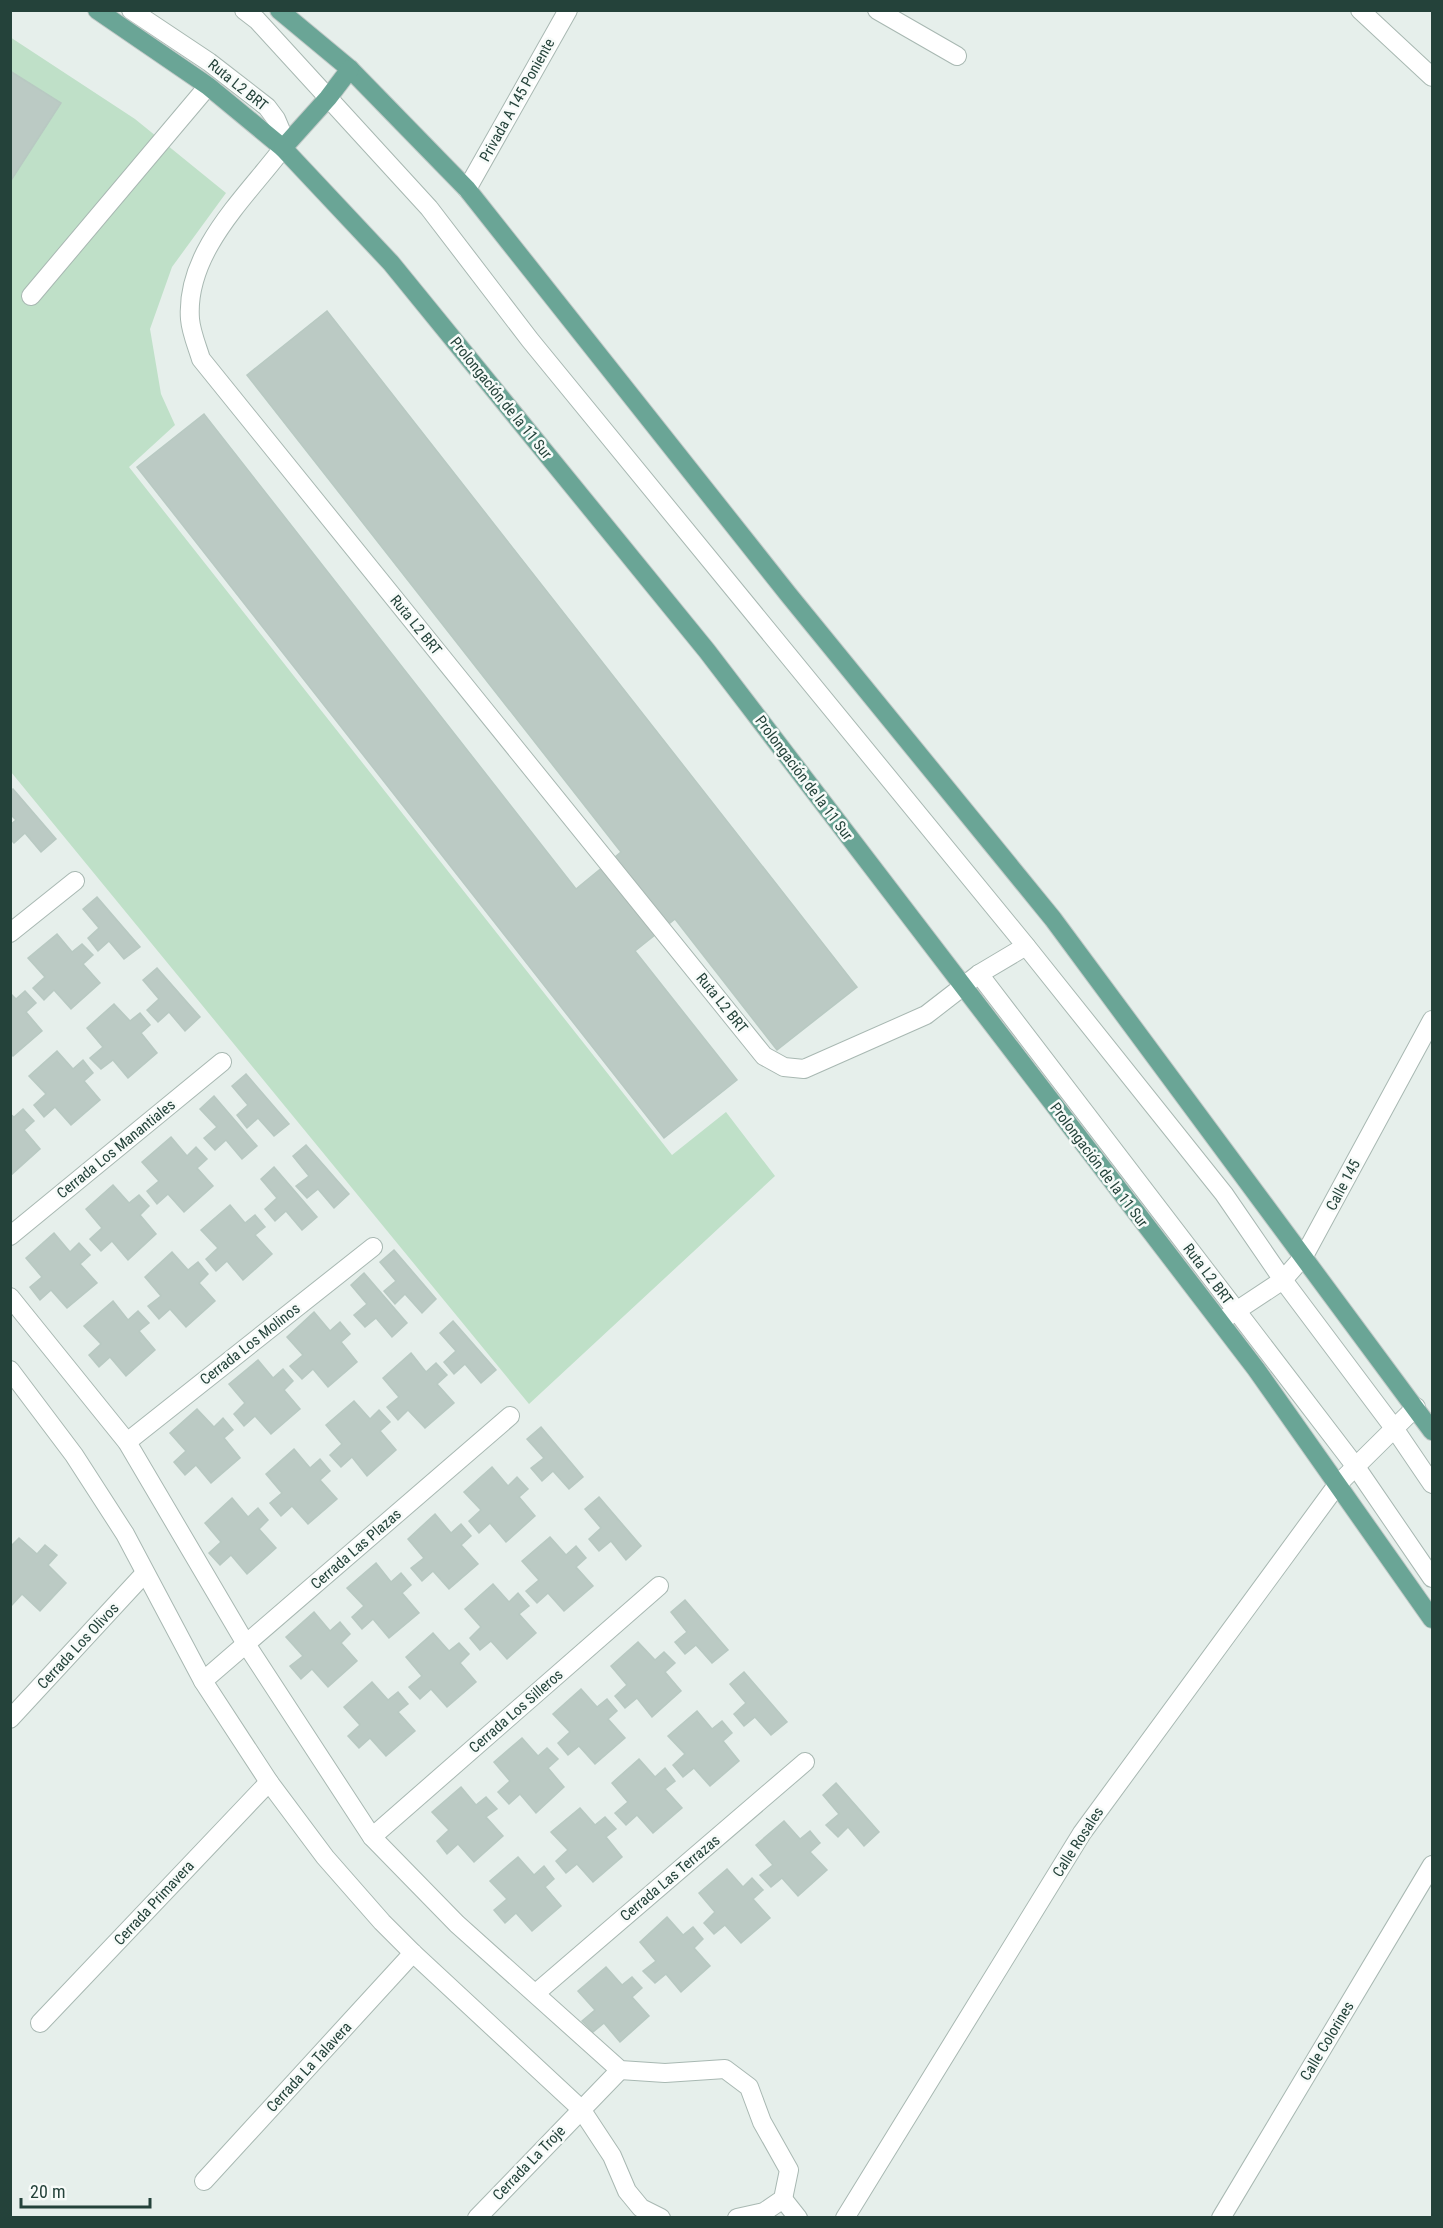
<svg xmlns="http://www.w3.org/2000/svg" width="1443" height="2228" viewBox="0 0 1443 2228" font-family="'Roboto Condensed',sans-serif">
<style>
.green{fill:#bfe0c8}
.building{fill:#bbcac4;stroke:#b8c9c2;stroke-width:1.5}
.lines{fill:none;stroke-linecap:round;stroke-linejoin:round}
.minor-casing{stroke:#a8b8b2;stroke-width:20}
.major-casing{stroke:#c2cac8;stroke-width:20}
.minor{stroke:#fff;stroke-width:18}
.major{stroke:#6aa596;stroke-width:18}
.labels{text-anchor:middle;stroke-width:5;stroke-linejoin:round;paint-order:stroke}
.street-label{font-size:15px;fill:#24423a;stroke:#f7fbf9}
</style>
<rect width="100%" height="100%" fill="#e6efeb"/>
<!-- green -->
<path class="green" d="M 10,37 L 135,119 L 226,193 L 172,267 L 150,329 L 161,394 L 175,425 L 129,467 L 672,1155 L 726,1112 L 775,1176 L 529,1404 L 11,772 Z"/>
<!-- building -->
<g class="building">
<path d="M 10,71 L 61,103 L 10,182 Z"/>
<path d="M 327,311 L 857,987 L 777,1050 L 675,919 L 635,951 L 737,1080 L 664,1138 L 137,467 L 204,414 L 576,889 L 621,852 L 247,375 Z"/>
<path d="M 13,789 L 56,839 L 41,852 L 25,833 L 14,843 L 10,839 L 10,825 L 16,820 L 10,814 L 10,791 Z"/>
<path d="M 97,897 L 140,947 L 124,959 L 109,941 L 98,951 L 88,938 L 99,928 L 83,909 Z"/>
<path d="M 57,934 L 72,952 L 82,944 L 93,955 L 83,964 L 100,983 L 71,1009 L 54,990 L 44,1000 L 33,988 L 45,977 L 28,958 Z"/>
<path d="M 157,968 L 200,1017 L 185,1031 L 169,1012 L 158,1022 L 147,1010 L 159,999 L 143,980 Z"/>
<path d="M 25,991 L 36,1003 L 26,1012 L 42,1031 L 13,1056 L 10,1053 L 10,993 L 16,999 Z"/>
<path d="M 114,1004 L 130,1021 L 140,1013 L 150,1025 L 141,1033 L 157,1053 L 128,1078 L 113,1060 L 101,1069 L 90,1058 L 103,1047 L 87,1028 Z"/>
<path d="M 57,1051 L 73,1069 L 83,1060 L 93,1073 L 84,1081 L 100,1100 L 71,1125 L 55,1107 L 44,1117 L 34,1105 L 46,1094 L 29,1076 Z"/>
<path d="M 246,1074 L 289,1124 L 274,1136 L 258,1118 L 247,1128 L 237,1115 L 248,1105 L 232,1086 Z"/>
<path d="M 214,1096 L 257,1146 L 242,1159 L 226,1140 L 215,1150 L 204,1138 L 217,1127 L 200,1109 Z"/>
<path d="M 23,1109 L 34,1121 L 24,1130 L 40,1149 L 12,1174 L 10,1114 L 14,1117 Z"/>
<path d="M 171,1137 L 187,1156 L 196,1147 L 207,1159 L 197,1168 L 213,1186 L 184,1212 L 168,1194 L 157,1204 L 147,1191 L 159,1181 L 142,1162 Z"/>
<path d="M 306,1145 L 349,1194 L 334,1208 L 318,1189 L 307,1198 L 296,1186 L 309,1176 L 293,1156 Z"/>
<path d="M 274,1167 L 317,1217 L 302,1230 L 286,1211 L 275,1221 L 265,1209 L 277,1198 L 261,1179 Z"/>
<path d="M 113,1185 L 129,1203 L 139,1195 L 149,1206 L 140,1215 L 156,1234 L 128,1260 L 112,1241 L 101,1251 L 90,1239 L 102,1228 L 86,1209 Z"/>
<path d="M 230,1205 L 245,1223 L 255,1215 L 265,1227 L 255,1235 L 272,1254 L 243,1280 L 227,1261 L 216,1271 L 206,1259 L 218,1248 L 201,1230 Z"/>
<path d="M 54,1233 L 70,1252 L 79,1243 L 90,1255 L 80,1264 L 97,1283 L 67,1308 L 51,1290 L 40,1300 L 30,1287 L 42,1277 L 26,1258 Z"/>
<path d="M 394,1250 L 436,1299 L 422,1313 L 405,1294 L 395,1304 L 384,1291 L 396,1281 L 380,1262 Z"/>
<path d="M 172,1252 L 188,1270 L 198,1262 L 208,1274 L 199,1283 L 215,1301 L 186,1327 L 170,1309 L 159,1319 L 148,1306 L 161,1296 L 145,1277 Z"/>
<path d="M 364,1273 L 407,1323 L 392,1337 L 376,1318 L 365,1327 L 354,1315 L 367,1304 L 351,1285 Z"/>
<path d="M 113,1301 L 128,1320 L 138,1311 L 149,1323 L 139,1331 L 155,1350 L 126,1376 L 110,1357 L 99,1367 L 89,1355 L 101,1344 L 84,1326 Z"/>
<path d="M 314,1312 L 330,1331 L 340,1322 L 350,1334 L 341,1342 L 357,1362 L 328,1387 L 313,1369 L 302,1379 L 290,1366 L 303,1355 L 287,1337 Z"/>
<path d="M 453,1321 L 496,1370 L 481,1383 L 465,1364 L 454,1374 L 444,1362 L 456,1351 L 440,1333 Z"/>
<path d="M 411,1353 L 426,1372 L 436,1363 L 447,1375 L 437,1384 L 454,1403 L 425,1428 L 408,1410 L 398,1420 L 387,1407 L 399,1397 L 383,1378 Z"/>
<path d="M 258,1360 L 273,1378 L 283,1369 L 293,1381 L 284,1390 L 300,1409 L 271,1434 L 255,1416 L 244,1426 L 234,1414 L 245,1403 L 229,1384 Z"/>
<path d="M 354,1401 L 370,1419 L 379,1410 L 390,1422 L 380,1431 L 396,1450 L 367,1476 L 352,1457 L 341,1467 L 330,1455 L 342,1444 L 326,1425 Z"/>
<path d="M 197,1409 L 214,1427 L 223,1418 L 233,1430 L 224,1438 L 240,1458 L 211,1483 L 196,1465 L 185,1475 L 174,1462 L 186,1451 L 170,1433 Z"/>
<path d="M 541,1427 L 583,1477 L 569,1489 L 553,1471 L 542,1481 L 531,1468 L 544,1458 L 527,1439 Z"/>
<path d="M 294,1449 L 310,1468 L 320,1459 L 330,1471 L 320,1480 L 337,1499 L 308,1524 L 292,1506 L 281,1516 L 270,1503 L 282,1493 L 266,1474 Z"/>
<path d="M 492,1467 L 508,1486 L 517,1477 L 528,1489 L 519,1497 L 535,1516 L 506,1542 L 490,1523 L 479,1533 L 469,1521 L 481,1510 L 464,1492 Z"/>
<path d="M 599,1497 L 641,1546 L 626,1560 L 611,1541 L 599,1551 L 589,1539 L 601,1528 L 585,1509 Z"/>
<path d="M 232,1498 L 248,1517 L 258,1508 L 268,1520 L 259,1529 L 276,1548 L 247,1574 L 231,1555 L 220,1565 L 209,1553 L 221,1542 L 205,1523 Z"/>
<path d="M 435,1514 L 451,1533 L 461,1524 L 471,1536 L 461,1545 L 478,1564 L 449,1589 L 433,1571 L 422,1581 L 411,1568 L 424,1558 L 408,1539 Z"/>
<path d="M 550,1537 L 566,1555 L 576,1546 L 586,1558 L 576,1567 L 593,1586 L 564,1611 L 548,1593 L 537,1603 L 526,1591 L 539,1580 L 522,1561 Z"/>
<path d="M 19,1538 L 37,1554 L 45,1545 L 57,1555 L 48,1565 L 66,1583 L 40,1611 L 22,1594 L 12,1605 L 10,1603 L 10,1547 Z"/>
<path d="M 376,1563 L 391,1582 L 401,1573 L 411,1585 L 402,1593 L 419,1613 L 389,1638 L 373,1619 L 362,1629 L 352,1617 L 364,1606 L 347,1588 Z"/>
<path d="M 493,1584 L 509,1602 L 518,1593 L 529,1606 L 519,1614 L 536,1633 L 507,1659 L 491,1641 L 480,1650 L 470,1638 L 481,1627 L 465,1609 Z"/>
<path d="M 685,1600 L 728,1650 L 712,1663 L 696,1645 L 685,1654 L 675,1642 L 687,1632 L 671,1612 Z"/>
<path d="M 314,1612 L 330,1631 L 340,1622 L 350,1634 L 341,1643 L 357,1661 L 328,1687 L 312,1669 L 301,1679 L 290,1666 L 303,1656 L 286,1637 Z"/>
<path d="M 433,1633 L 449,1651 L 459,1643 L 469,1654 L 460,1663 L 476,1682 L 447,1707 L 431,1689 L 420,1699 L 409,1687 L 422,1676 L 406,1657 Z"/>
<path d="M 638,1642 L 655,1660 L 664,1652 L 675,1663 L 665,1672 L 681,1691 L 652,1717 L 637,1698 L 625,1708 L 615,1696 L 627,1685 L 611,1666 Z"/>
<path d="M 744,1672 L 787,1722 L 771,1735 L 755,1717 L 744,1726 L 734,1714 L 746,1703 L 730,1684 Z"/>
<path d="M 372,1682 L 388,1700 L 398,1692 L 408,1704 L 398,1712 L 415,1731 L 386,1756 L 370,1738 L 359,1748 L 348,1736 L 360,1725 L 344,1707 Z"/>
<path d="M 581,1689 L 597,1707 L 607,1699 L 617,1711 L 608,1719 L 625,1738 L 595,1764 L 579,1746 L 568,1755 L 558,1743 L 570,1732 L 553,1714 Z"/>
<path d="M 697,1711 L 712,1729 L 722,1721 L 732,1733 L 723,1741 L 739,1761 L 710,1786 L 694,1768 L 683,1777 L 673,1765 L 685,1754 L 668,1736 Z"/>
<path d="M 522,1738 L 538,1756 L 547,1748 L 558,1759 L 548,1768 L 564,1787 L 536,1813 L 520,1794 L 509,1804 L 498,1792 L 510,1781 L 494,1762 Z"/>
<path d="M 639,1759 L 655,1777 L 665,1768 L 675,1781 L 665,1789 L 682,1808 L 653,1833 L 637,1815 L 626,1825 L 615,1813 L 628,1802 L 612,1783 Z"/>
<path d="M 836,1783 L 879,1832 L 864,1846 L 848,1827 L 838,1837 L 826,1825 L 839,1814 L 823,1795 Z"/>
<path d="M 461,1787 L 476,1805 L 486,1797 L 497,1809 L 486,1817 L 503,1836 L 474,1862 L 458,1844 L 447,1854 L 437,1841 L 449,1830 L 432,1812 Z"/>
<path d="M 580,1808 L 595,1825 L 605,1817 L 616,1829 L 606,1837 L 622,1857 L 593,1882 L 577,1864 L 566,1873 L 556,1861 L 568,1850 L 551,1832 Z"/>
<path d="M 784,1821 L 800,1839 L 810,1831 L 820,1843 L 810,1852 L 827,1870 L 798,1896 L 782,1878 L 771,1887 L 760,1875 L 773,1865 L 756,1845 Z"/>
<path d="M 518,1857 L 534,1875 L 544,1866 L 554,1879 L 545,1887 L 561,1906 L 532,1931 L 516,1913 L 505,1923 L 494,1910 L 507,1899 L 490,1881 Z"/>
<path d="M 727,1869 L 743,1887 L 752,1878 L 763,1890 L 753,1899 L 770,1918 L 741,1943 L 725,1925 L 714,1934 L 704,1923 L 715,1912 L 699,1893 Z"/>
<path d="M 667,1917 L 683,1935 L 693,1927 L 703,1939 L 694,1948 L 710,1966 L 681,1992 L 666,1974 L 655,1983 L 643,1971 L 656,1961 L 640,1942 Z"/>
<path d="M 606,1967 L 622,1985 L 632,1977 L 642,1988 L 632,1997 L 649,2016 L 620,2042 L 604,2023 L 593,2032 L 582,2021 L 595,2010 L 578,1991 Z"/>
</g>
<g class="lines">
<defs>
<g id="minor">
<path d="M 131,10 L 209,62 L 267,107 L 276,119 L 285,140 L 283,148 C 246,197 185,252 190,319 C 191,332 197,346 201,359 L 764,1056 L 784,1067 L 804,1069 L 926,1015 L 979,974 L 1026,946"/>
<path d="M 244,10 L 257,20 L 429,208 L 530,340 L 1026,946 L 1224,1194 L 1283,1280 L 1394,1428 L 1432,1484"/>
<path d="M 877,10 L 957,56"/>
<path d="M 1360,10 L 1432,77"/>
<path d="M 467,189 L 568,10"/>
<path d="M 31,296 L 208,86"/>
<path d="M 10,933 L 75,881"/>
<path d="M 979,974 L 1356,1467 L 1432,1578"/>
<path d="M 10,1236 L 222,1062"/>
<path d="M 10,1297 L 127,1442 L 246,1644 L 372,1837 L 457,1924 L 620,2070 L 665,2073 L 725,2069 L 749,2087 L 762,2122 L 789,2170 L 783,2199 L 764,2212 L 737,2218"/>
<path d="M 1227,1317 L 1283,1280 L 1304,1256 L 1432,1020"/>
<path d="M 10,1370 L 74,1455 L 125,1534 L 203,1681 L 269,1782 L 325,1857 L 382,1922 L 413,1953 L 581,2109 L 612,2156 L 627,2191 L 641,2208 L 661,2218"/>
<path d="M 127,1442 L 373,1247"/>
<path d="M 203,1681 L 510,1416"/>
<path d="M 10,1719 L 145,1573"/>
<path d="M 372,1837 L 659,1586"/>
<path d="M 536,1993 L 805,1762"/>
<path d="M 40,2023 L 269,1782"/>
<path d="M 204,2181 L 413,1953"/>
<path d="M 783,2199 L 798,2218"/>
<path d="M 477,2218 L 620,2070"/>
<path d="M 845,2218 L 1082,1833 L 1337,1485 L 1416,1407"/>
<path d="M 1221,2218 L 1432,1865"/>
</g>
<g id="major">
<path d="M 97,10 L 208,86 L 283,148 L 391,263 L 707,651 L 1256,1369 L 1432,1619"/>
<path d="M 279,10 L 350,69 L 467,189 L 788,594 L 1053,919 L 1432,1431"/>
<path d="M 283,148 L 328,98 L 350,69"/>
</g>
</defs>
<!-- minor casing -->
<use href="#minor" class="minor-casing"/>
<!-- major casing -->
<use href="#major" class="major-casing"/>
<!-- minor -->
<use href="#minor" class="minor"/>
<!-- major -->
<use href="#major" class="major"/>
</g>
<g class="labels">
<!-- street labels -->
<g class="street-label">
<text transform="translate(238 85) rotate(39)" y="5">Ruta L2 BRT</text>
<text transform="translate(517 100) rotate(-61)" y="5">Privada A 145 Poniente</text>
<text transform="translate(501 398) rotate(51)" y="5">Prolongación de la 11 Sur</text>
<text transform="translate(416 625) rotate(51)" y="5">Ruta L2 BRT</text>
<text transform="translate(804 778) rotate(53)" y="5">Prolongación de la 11 Sur</text>
<text transform="translate(722 1003) rotate(51)" y="5">Ruta L2 BRT</text>
<text transform="translate(116 1149) rotate(-39)" y="5">Cerrada Los Manantiales</text>
<text transform="translate(1099 1165) rotate(53)" y="5">Prolongación de la 11 Sur</text>
<text transform="translate(1343 1185) rotate(-62)" y="5">Calle 145</text>
<text transform="translate(1208 1274) rotate(53)" y="5">Ruta L2 BRT</text>
<text transform="translate(250 1344) rotate(-38)" y="5">Cerrada Los Molinos</text>
<text transform="translate(356 1549) rotate(-41)" y="5">Cerrada Las Plazas</text>
<text transform="translate(78 1646) rotate(-47)" y="5">Cerrada Los Olivos</text>
<text transform="translate(516 1711) rotate(-41)" y="5">Cerrada Los Silleros</text>
<text transform="translate(1078 1842) rotate(-57)" y="5">Calle Rosales</text>
<text transform="translate(670 1878) rotate(-40)" y="5">Cerrada Las Terrazas</text>
<text transform="translate(154 1903) rotate(-47)" y="5">Cerrada Primavera</text>
<text transform="translate(1327 2041) rotate(-59)" y="5">Calle Colorines</text>
<text transform="translate(309 2067) rotate(-47)" y="5">Cerrada La Talavera</text>
<text transform="translate(529 2163) rotate(-46)" y="5">Cerrada La Troje</text>
</g>
</g>
<!-- border -->
<rect width="1443" height="2228" fill="none" stroke="#24423a" stroke-width="24"/>
<!-- scale -->
<path d="M21 2198v9h129v-9" fill="none" stroke="#24423a" stroke-width="3"/>
<text x="30" y="2198" font-size="18" fill="#24423a" stroke="#f7fbf9" stroke-width="4.5" paint-order="stroke">20 m</text>
</svg>
